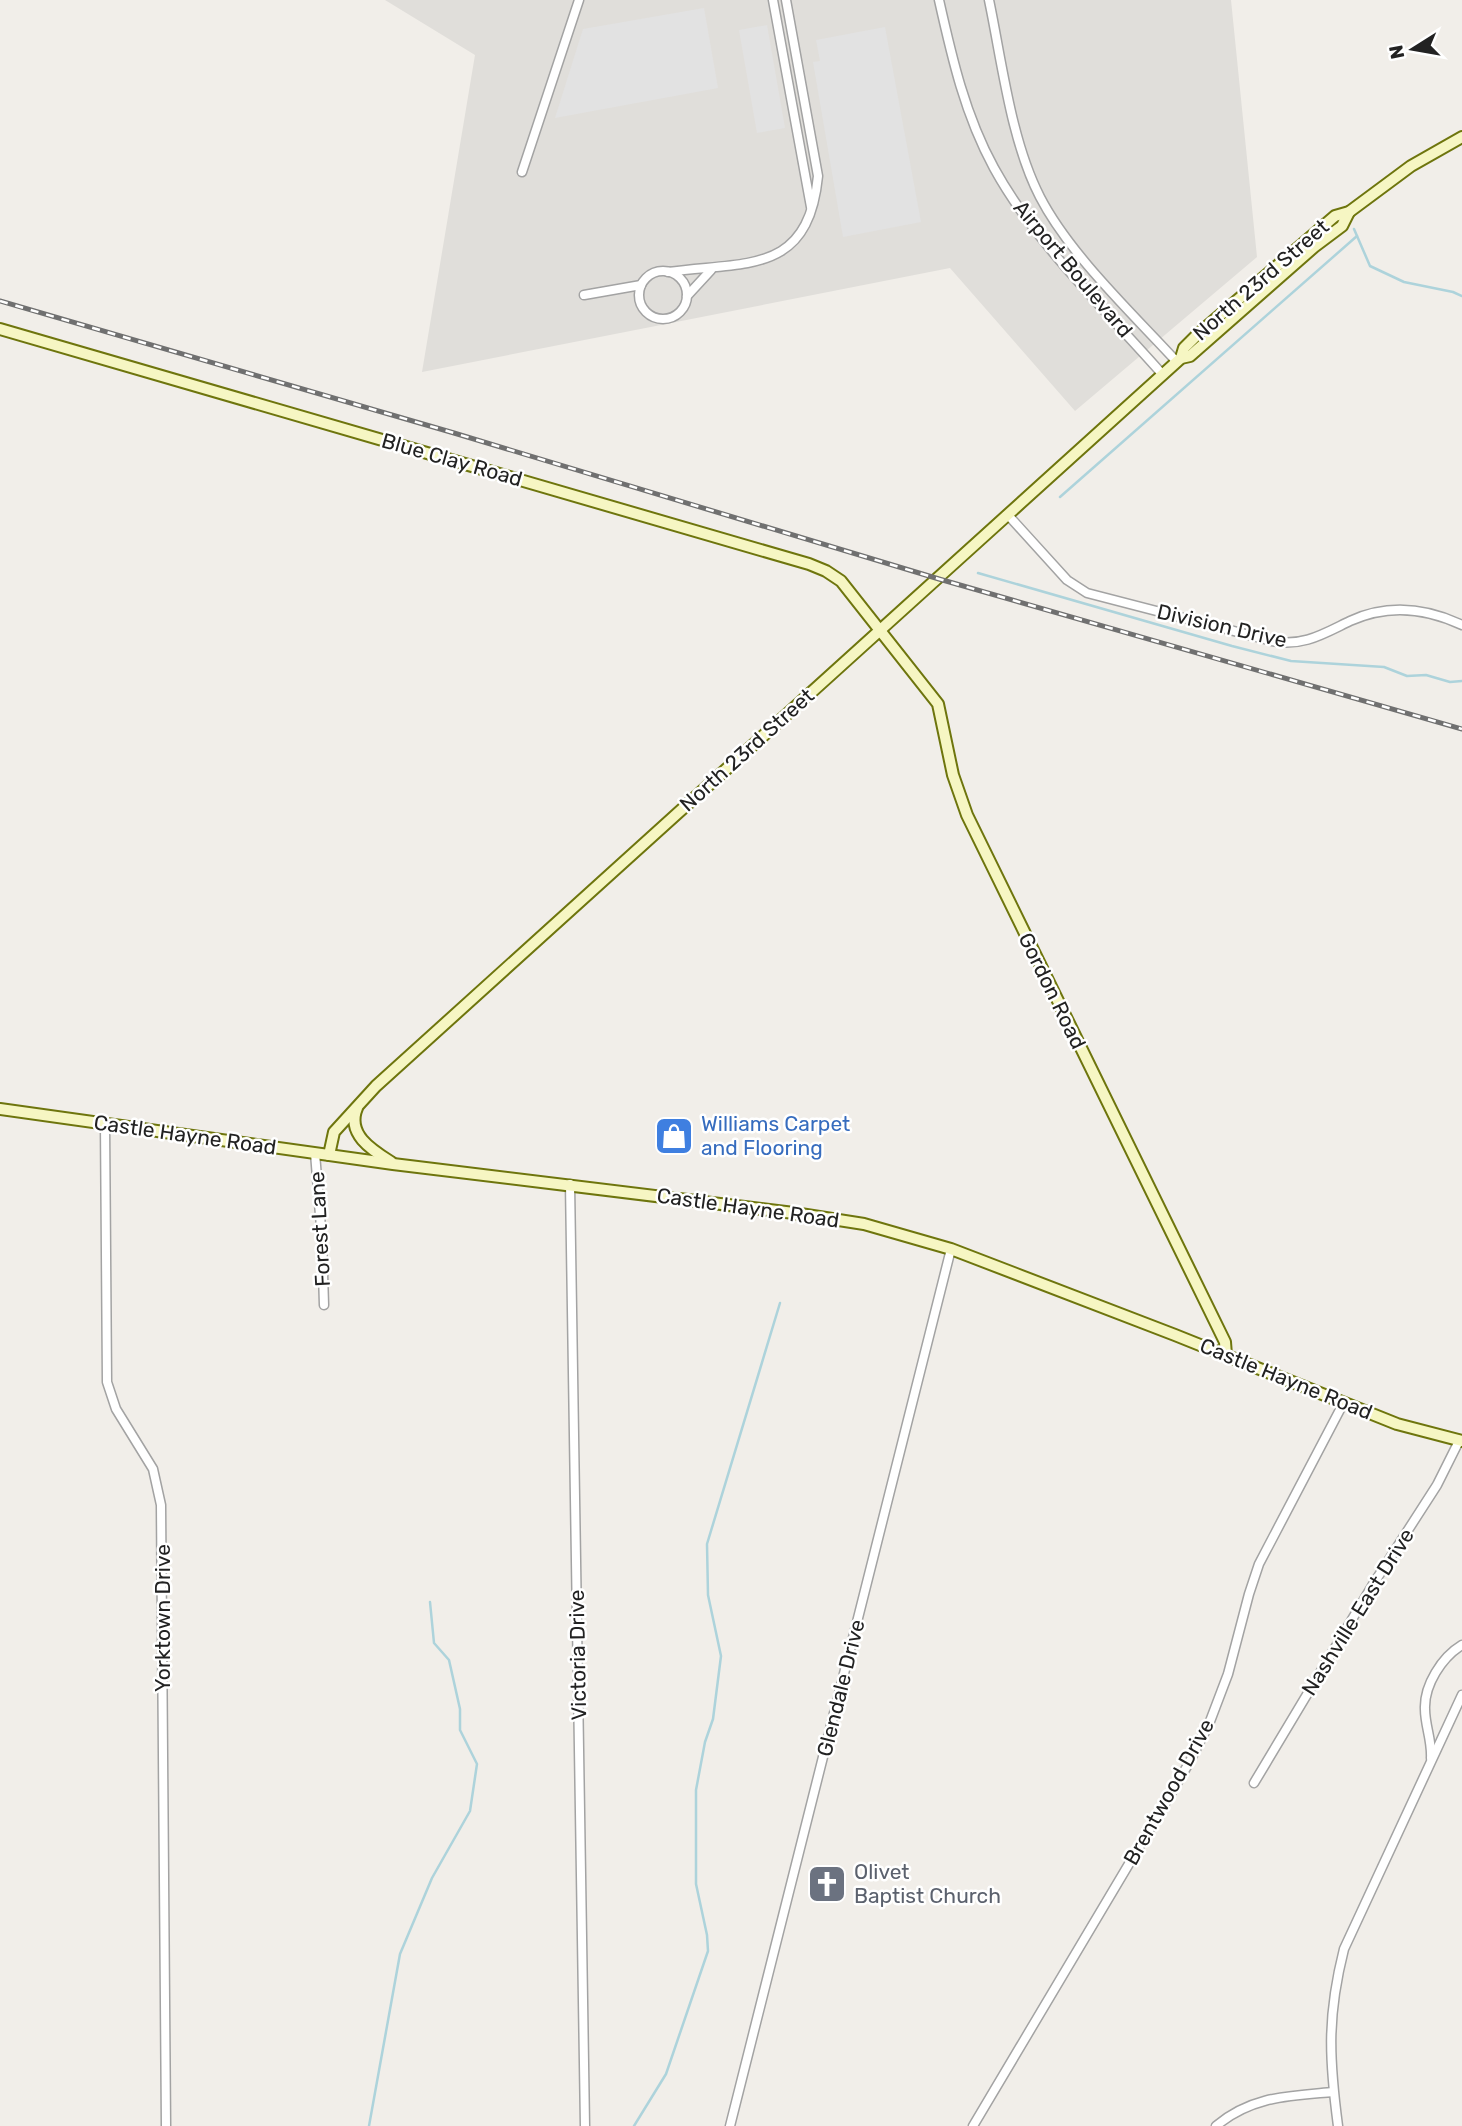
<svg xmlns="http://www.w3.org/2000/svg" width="1462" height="2126" viewBox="0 0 1462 2126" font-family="Rubik,sans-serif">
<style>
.airport{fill:#e0deda}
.parking{fill:#e2e2e2}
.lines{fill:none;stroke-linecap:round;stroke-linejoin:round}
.stream{stroke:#add3db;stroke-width:2.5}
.street-casing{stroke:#a3a3a3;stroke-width:11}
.secondary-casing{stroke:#6e750d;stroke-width:14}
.street{stroke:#fff;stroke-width:8}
.secondary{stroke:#f6f6c3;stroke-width:10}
.rail-casing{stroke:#707070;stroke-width:5}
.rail{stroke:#fff;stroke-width:2.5;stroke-dasharray:8;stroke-linecap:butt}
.labels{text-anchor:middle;stroke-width:5;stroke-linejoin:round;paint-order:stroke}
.street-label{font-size:21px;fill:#222;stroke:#fff}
.shop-label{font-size:21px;fill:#366cbe;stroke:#fff;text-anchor:start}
.worship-label{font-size:21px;fill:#5b616d;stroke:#fff;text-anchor:start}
</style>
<rect width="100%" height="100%" fill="#f1eee9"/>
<!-- airport -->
<path class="airport" d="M 385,0 L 1231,0 L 1257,257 L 1075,411 L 950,268 L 422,372 L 475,55 Z"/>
<!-- parking -->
<g class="parking">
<path d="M 704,8 L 718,88 L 555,118 L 583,29 Z"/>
<path d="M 767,25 L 785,128 L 757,133 L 739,30 Z"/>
<path d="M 885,27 L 921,222 L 843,237 L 813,62 L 820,61 L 816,40 Z"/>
</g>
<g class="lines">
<!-- stream -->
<g class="stream">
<path d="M 1354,229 L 1370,266 L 1404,282 L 1453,292 L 1462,296"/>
<path d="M 1060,497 L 1357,236"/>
<path d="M 978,573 L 1232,646 L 1291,661 L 1384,667 L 1407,676 L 1426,675 L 1450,682 L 1462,681"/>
<path d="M 369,2126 L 400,1954 L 432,1878 L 470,1811 L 477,1764 L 460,1730 L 460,1709 L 449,1660 L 434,1643 L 430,1602"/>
<path d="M 634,2126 L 666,2074 L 708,1951 L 707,1935 L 696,1884 L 696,1790 L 705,1742 L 713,1719 L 721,1656 L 708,1595 L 707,1544 L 780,1303"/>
</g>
<defs>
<g id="street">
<path d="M 773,0 L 811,207"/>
<path d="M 939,0 C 952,58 965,115 994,168 C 1035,243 1106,310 1163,375"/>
<path d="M 989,0 C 1002,62 1011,141 1040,197 C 1070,255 1133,314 1177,362"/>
<path d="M 522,172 L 579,0"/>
<circle cx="663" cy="295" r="24"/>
<path d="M 668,272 C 745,261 808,276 818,176 L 786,0"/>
<path d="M 584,295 L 641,285"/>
<path d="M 687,296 L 711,270"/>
<path d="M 1008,515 L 1067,580 L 1087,593 L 1272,641 C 1303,647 1323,634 1350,621 C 1387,604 1426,608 1462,625"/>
<path d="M 105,1123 L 107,1382 L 116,1409 L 153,1469 L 161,1505 L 166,2126"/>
<path d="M 315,1153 L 322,1240 L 324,1305"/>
<path d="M 570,1184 L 585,2126"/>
<path d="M 1431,1758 C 1432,1740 1425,1726 1425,1709 C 1424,1685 1442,1657 1462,1645"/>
<path d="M 1254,1783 L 1372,1586 L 1437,1485 L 1459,1441"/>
<path d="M 730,2126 L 951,1249"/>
<path d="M 973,2126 L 1189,1763 L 1209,1724 L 1228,1674 L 1249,1594 L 1259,1564 L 1344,1402"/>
<path d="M 1216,2126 C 1252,2096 1289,2096 1333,2092"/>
<path d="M 1338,2126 C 1329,2058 1327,2016 1344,1949 L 1462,1695"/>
</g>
<g id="secondary">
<path d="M 0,329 L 809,564 L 826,571 L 841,581 L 938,704 L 953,775 L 967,815 L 1225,1342 L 1226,1355"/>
<path d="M 1181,358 L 1184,348 L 1197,335 L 1335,216 L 1349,212 L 1411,166 L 1462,137"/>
<path d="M 357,1108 C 346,1134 372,1150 391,1162"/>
<path d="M 0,1109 L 393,1164 L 794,1213 L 864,1224 L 951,1249 L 1175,1335 L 1397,1424 L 1462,1441"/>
<path d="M 329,1155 L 334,1132 L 376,1086 L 1181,358 L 1190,356 L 1314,247 L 1342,226 L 1349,212"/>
</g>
</defs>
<!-- street casing -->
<use href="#street" class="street-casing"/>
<!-- secondary casing -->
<use href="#secondary" class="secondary-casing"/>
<!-- street -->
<use href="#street" class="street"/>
<!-- secondary -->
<use href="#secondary" class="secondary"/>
<defs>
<path id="rail" d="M 0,301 L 454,433 L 939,579 L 1462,729"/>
</defs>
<!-- rail casing -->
<use href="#rail" class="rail-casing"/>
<!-- rail -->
<use href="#rail" class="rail"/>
</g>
<!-- icons -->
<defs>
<symbol id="shop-square" viewBox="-11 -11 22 22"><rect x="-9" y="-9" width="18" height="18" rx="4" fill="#3f7fe0" stroke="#fff"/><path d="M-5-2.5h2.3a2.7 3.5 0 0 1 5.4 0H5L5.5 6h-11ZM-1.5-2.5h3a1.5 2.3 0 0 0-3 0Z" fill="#fff"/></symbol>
<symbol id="church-square" viewBox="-11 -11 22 22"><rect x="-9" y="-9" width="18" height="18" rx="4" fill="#6b7280" stroke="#fff"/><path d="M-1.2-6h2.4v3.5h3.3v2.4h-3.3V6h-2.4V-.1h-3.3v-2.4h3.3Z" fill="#fff"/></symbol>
</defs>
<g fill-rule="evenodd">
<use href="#shop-square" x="652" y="1114" width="44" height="44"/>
<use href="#church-square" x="805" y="1862" width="44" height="44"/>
</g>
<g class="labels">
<!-- street labels -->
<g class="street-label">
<text transform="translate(1073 269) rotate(50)" y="7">Airport Boulevard</text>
<text transform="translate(1261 280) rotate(-41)" y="7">North 23rd Street</text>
<text transform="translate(452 460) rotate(16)" y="7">Blue Clay Road</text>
<text transform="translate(1222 626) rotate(13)" y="7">Division Drive</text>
<text transform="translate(747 750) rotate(-42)" y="7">North 23rd Street</text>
<text transform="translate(1052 991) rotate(64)" y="7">Gordon Road</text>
<text transform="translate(185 1135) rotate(8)" y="7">Castle Hayne Road</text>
<text transform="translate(748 1208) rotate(8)" y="7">Castle Hayne Road</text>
<text transform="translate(320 1229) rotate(-93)" y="7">Forest Lane</text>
<text transform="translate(1286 1379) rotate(22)" y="7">Castle Hayne Road</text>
<text transform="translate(1358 1612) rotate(-58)" y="7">Nashville East Drive</text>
<text transform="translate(163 1618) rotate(-90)" y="7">Yorktown Drive</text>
<text transform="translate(578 1655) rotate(-91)" y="7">Victoria Drive</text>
<text transform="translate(841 1688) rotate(-76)" y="7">Glendale Drive</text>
<text transform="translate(1169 1792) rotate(-61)" y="7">Brentwood Drive</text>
</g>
<!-- shop labels -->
<g class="shop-label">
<text x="701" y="1131">Williams Carpet<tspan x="701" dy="24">and Flooring</tspan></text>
</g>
<!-- worship labels -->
<g class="worship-label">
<text x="854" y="1879">Olivet<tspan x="854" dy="24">Baptist Church</tspan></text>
</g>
</g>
<!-- north arrow -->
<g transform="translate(1413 49) rotate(259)" stroke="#ffffff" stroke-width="5" paint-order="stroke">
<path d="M0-5L12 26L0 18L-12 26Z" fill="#222222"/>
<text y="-10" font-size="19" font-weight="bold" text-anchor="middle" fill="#222222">N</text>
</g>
</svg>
